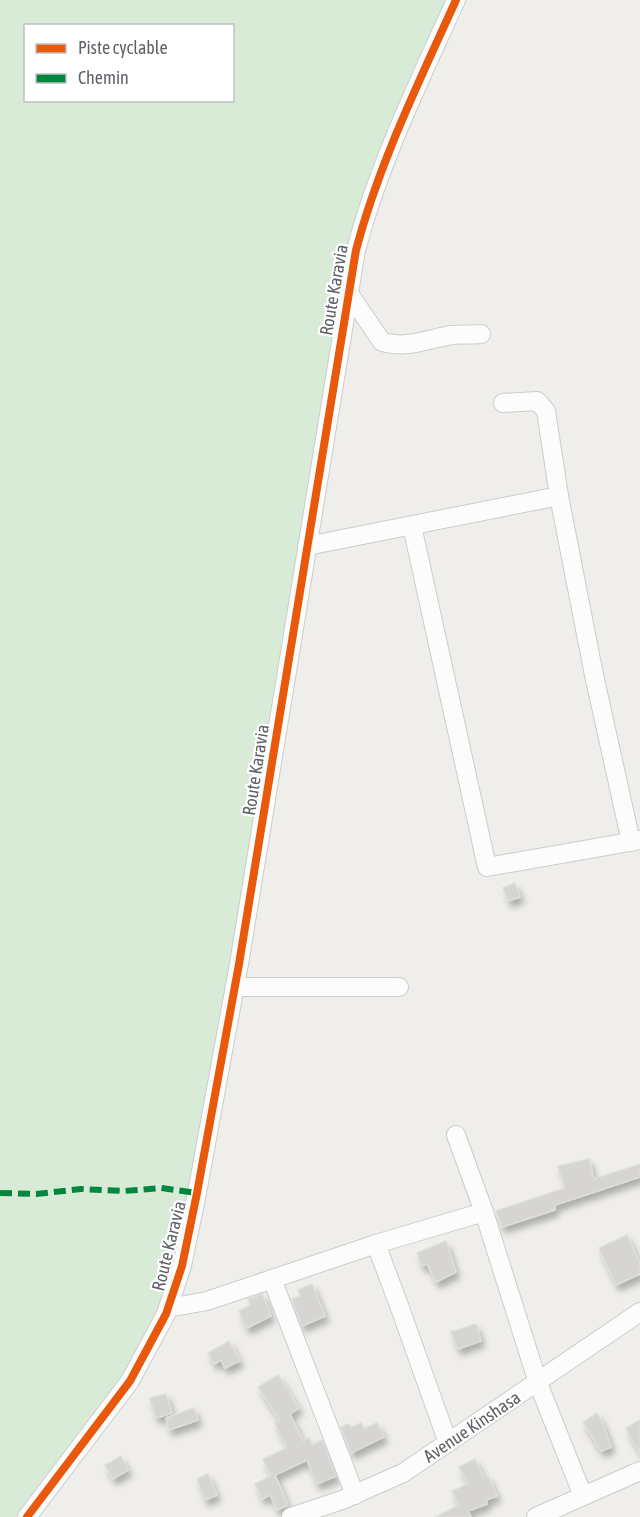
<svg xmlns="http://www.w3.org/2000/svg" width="640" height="1517" viewBox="0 0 640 1517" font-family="'Asap Condensed',sans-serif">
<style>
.green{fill:#d8ebd6;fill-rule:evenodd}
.building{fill:#d6d5d3;stroke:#deddd9;stroke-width:1.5;filter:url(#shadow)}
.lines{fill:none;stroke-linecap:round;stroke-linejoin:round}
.minor-casing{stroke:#cbcccc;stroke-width:20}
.minor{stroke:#fdfcfc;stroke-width:18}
.quiet{stroke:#00873e;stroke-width:6;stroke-dasharray:12 6;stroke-linecap:butt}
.cycleway-casing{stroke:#fff;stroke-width:11}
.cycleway{stroke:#e8590c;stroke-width:8}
.labels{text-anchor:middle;stroke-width:4.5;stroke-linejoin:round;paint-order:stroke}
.street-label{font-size:18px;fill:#5f6368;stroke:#fff}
</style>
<defs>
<filter id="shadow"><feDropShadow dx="3.5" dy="6" stdDeviation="3" flood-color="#0004"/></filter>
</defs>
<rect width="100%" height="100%" fill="#efeeea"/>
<!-- green -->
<path class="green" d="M 0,0 L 447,0 L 352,245 L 195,1174 L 169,1284 L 132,1362 L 66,1454 L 16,1517 L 0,1517 ZM 26,26 L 232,26 L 232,100 L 26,100 Z"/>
<!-- building -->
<g class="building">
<path d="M 515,883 L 520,897 L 508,901 L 503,888 Z"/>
<path d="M 589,1159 L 594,1179 L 640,1164 L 640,1177 L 555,1205 L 555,1210 L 502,1227 L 496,1211 L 565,1188 L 558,1166 Z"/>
<path d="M 627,1235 L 640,1264 L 640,1274 L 616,1285 L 599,1248 Z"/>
<path d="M 446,1241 L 456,1272 L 436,1282 L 427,1264 L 422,1266 L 417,1253 Z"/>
<path d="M 312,1284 L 325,1316 L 302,1326 L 292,1299 L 301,1296 L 298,1290 Z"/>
<path d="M 262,1294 L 271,1316 L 247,1328 L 239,1311 L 251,1305 L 248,1299 Z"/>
<path d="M 476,1324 L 481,1341 L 458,1349 L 451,1332 Z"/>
<path d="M 229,1341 L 240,1361 L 225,1368 L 221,1360 L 214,1364 L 208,1353 Z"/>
<path d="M 278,1375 L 299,1408 L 290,1414 L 303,1441 L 309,1438 L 312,1445 L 322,1440 L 336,1476 L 317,1484 L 307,1460 L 275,1475 L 288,1505 L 277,1510 L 270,1495 L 262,1499 L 255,1484 L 271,1476 L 263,1459 L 287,1448 L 275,1423 L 280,1421 L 258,1387 Z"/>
<path d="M 166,1394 L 172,1413 L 156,1418 L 150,1398 Z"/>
<path d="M 194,1408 L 198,1420 L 169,1430 L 166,1418 Z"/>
<path d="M 597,1413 L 603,1424 L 611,1447 L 601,1451 L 583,1422 Z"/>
<path d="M 640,1420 L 640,1454 L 626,1428 Z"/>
<path d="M 361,1423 L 364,1429 L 377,1423 L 384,1437 L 351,1453 L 341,1427 L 349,1424 L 351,1428 Z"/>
<path d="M 121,1456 L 128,1470 L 113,1479 L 105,1465 Z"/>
<path d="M 475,1459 L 484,1478 L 488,1476 L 497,1496 L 486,1500 L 487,1504 L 468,1511 L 471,1517 L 436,1517 L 459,1505 L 452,1491 L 468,1484 L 459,1467 Z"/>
<path d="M 208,1474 L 217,1495 L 205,1500 L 197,1479 Z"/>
</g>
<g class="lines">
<defs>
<g id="minor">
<path d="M 348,292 L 382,342 C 409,349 426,339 452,335 C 461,334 471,335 481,334"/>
<path d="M 503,403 L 537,401 L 546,411 L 559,496"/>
<path d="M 412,526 L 487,867 L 640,840"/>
<path d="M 307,546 L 559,496 L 594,675 L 631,842"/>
<path d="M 235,987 L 399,987"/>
<path d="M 456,1135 L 484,1212 L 538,1383 L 583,1496"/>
<path d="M 376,1244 L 400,1308 L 448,1443"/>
<path d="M 272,1279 L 355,1495"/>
<path d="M 168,1308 L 207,1301 L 376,1244 L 484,1212"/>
<path d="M 27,1517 L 130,1381 L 166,1314 L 182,1266 L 197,1193 L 239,964 L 356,250 C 379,163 419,82 456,0"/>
<path d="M 291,1517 L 342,1500 L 403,1473 L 640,1312"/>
<path d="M 536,1517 L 640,1471"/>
</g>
</defs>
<!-- minor casing -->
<use href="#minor" class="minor-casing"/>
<!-- minor -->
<use href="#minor" class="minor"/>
<!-- quiet -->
<path class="quiet" d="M 0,1193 L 36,1194 L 81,1189 L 124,1191 L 161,1188 L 197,1193"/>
<defs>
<path id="cycleway" d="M 27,1517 L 130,1381 L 166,1314 L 182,1266 L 197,1193 L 239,964 L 356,250 C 379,163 419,82 456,0"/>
</defs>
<!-- cycleway casing -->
<use href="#cycleway" class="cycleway-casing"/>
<!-- cycleway -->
<use href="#cycleway" class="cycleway"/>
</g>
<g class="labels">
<!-- street labels -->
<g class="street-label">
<text transform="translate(334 290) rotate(-80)" y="6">Route Karavia</text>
<text transform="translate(256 770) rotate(-81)" y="6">Route Karavia</text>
<text transform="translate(169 1246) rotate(-76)" y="6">Route Karavia</text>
<text transform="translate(472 1427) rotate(-34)" y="6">Avenue Kinshasa</text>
</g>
</g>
<!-- legend -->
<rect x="24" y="24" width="210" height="78" fill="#ffffff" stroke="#bfc1c3" stroke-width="1.5"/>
<rect x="36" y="44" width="30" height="9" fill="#e8590c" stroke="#bfc1c3" stroke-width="1.5"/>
<text x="78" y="54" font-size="18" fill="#5f6368">Piste cyclable</text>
<rect x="36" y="74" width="30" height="9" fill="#00873e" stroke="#bfc1c3" stroke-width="1.5"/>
<text x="78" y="84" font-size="18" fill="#5f6368">Chemin</text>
</svg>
